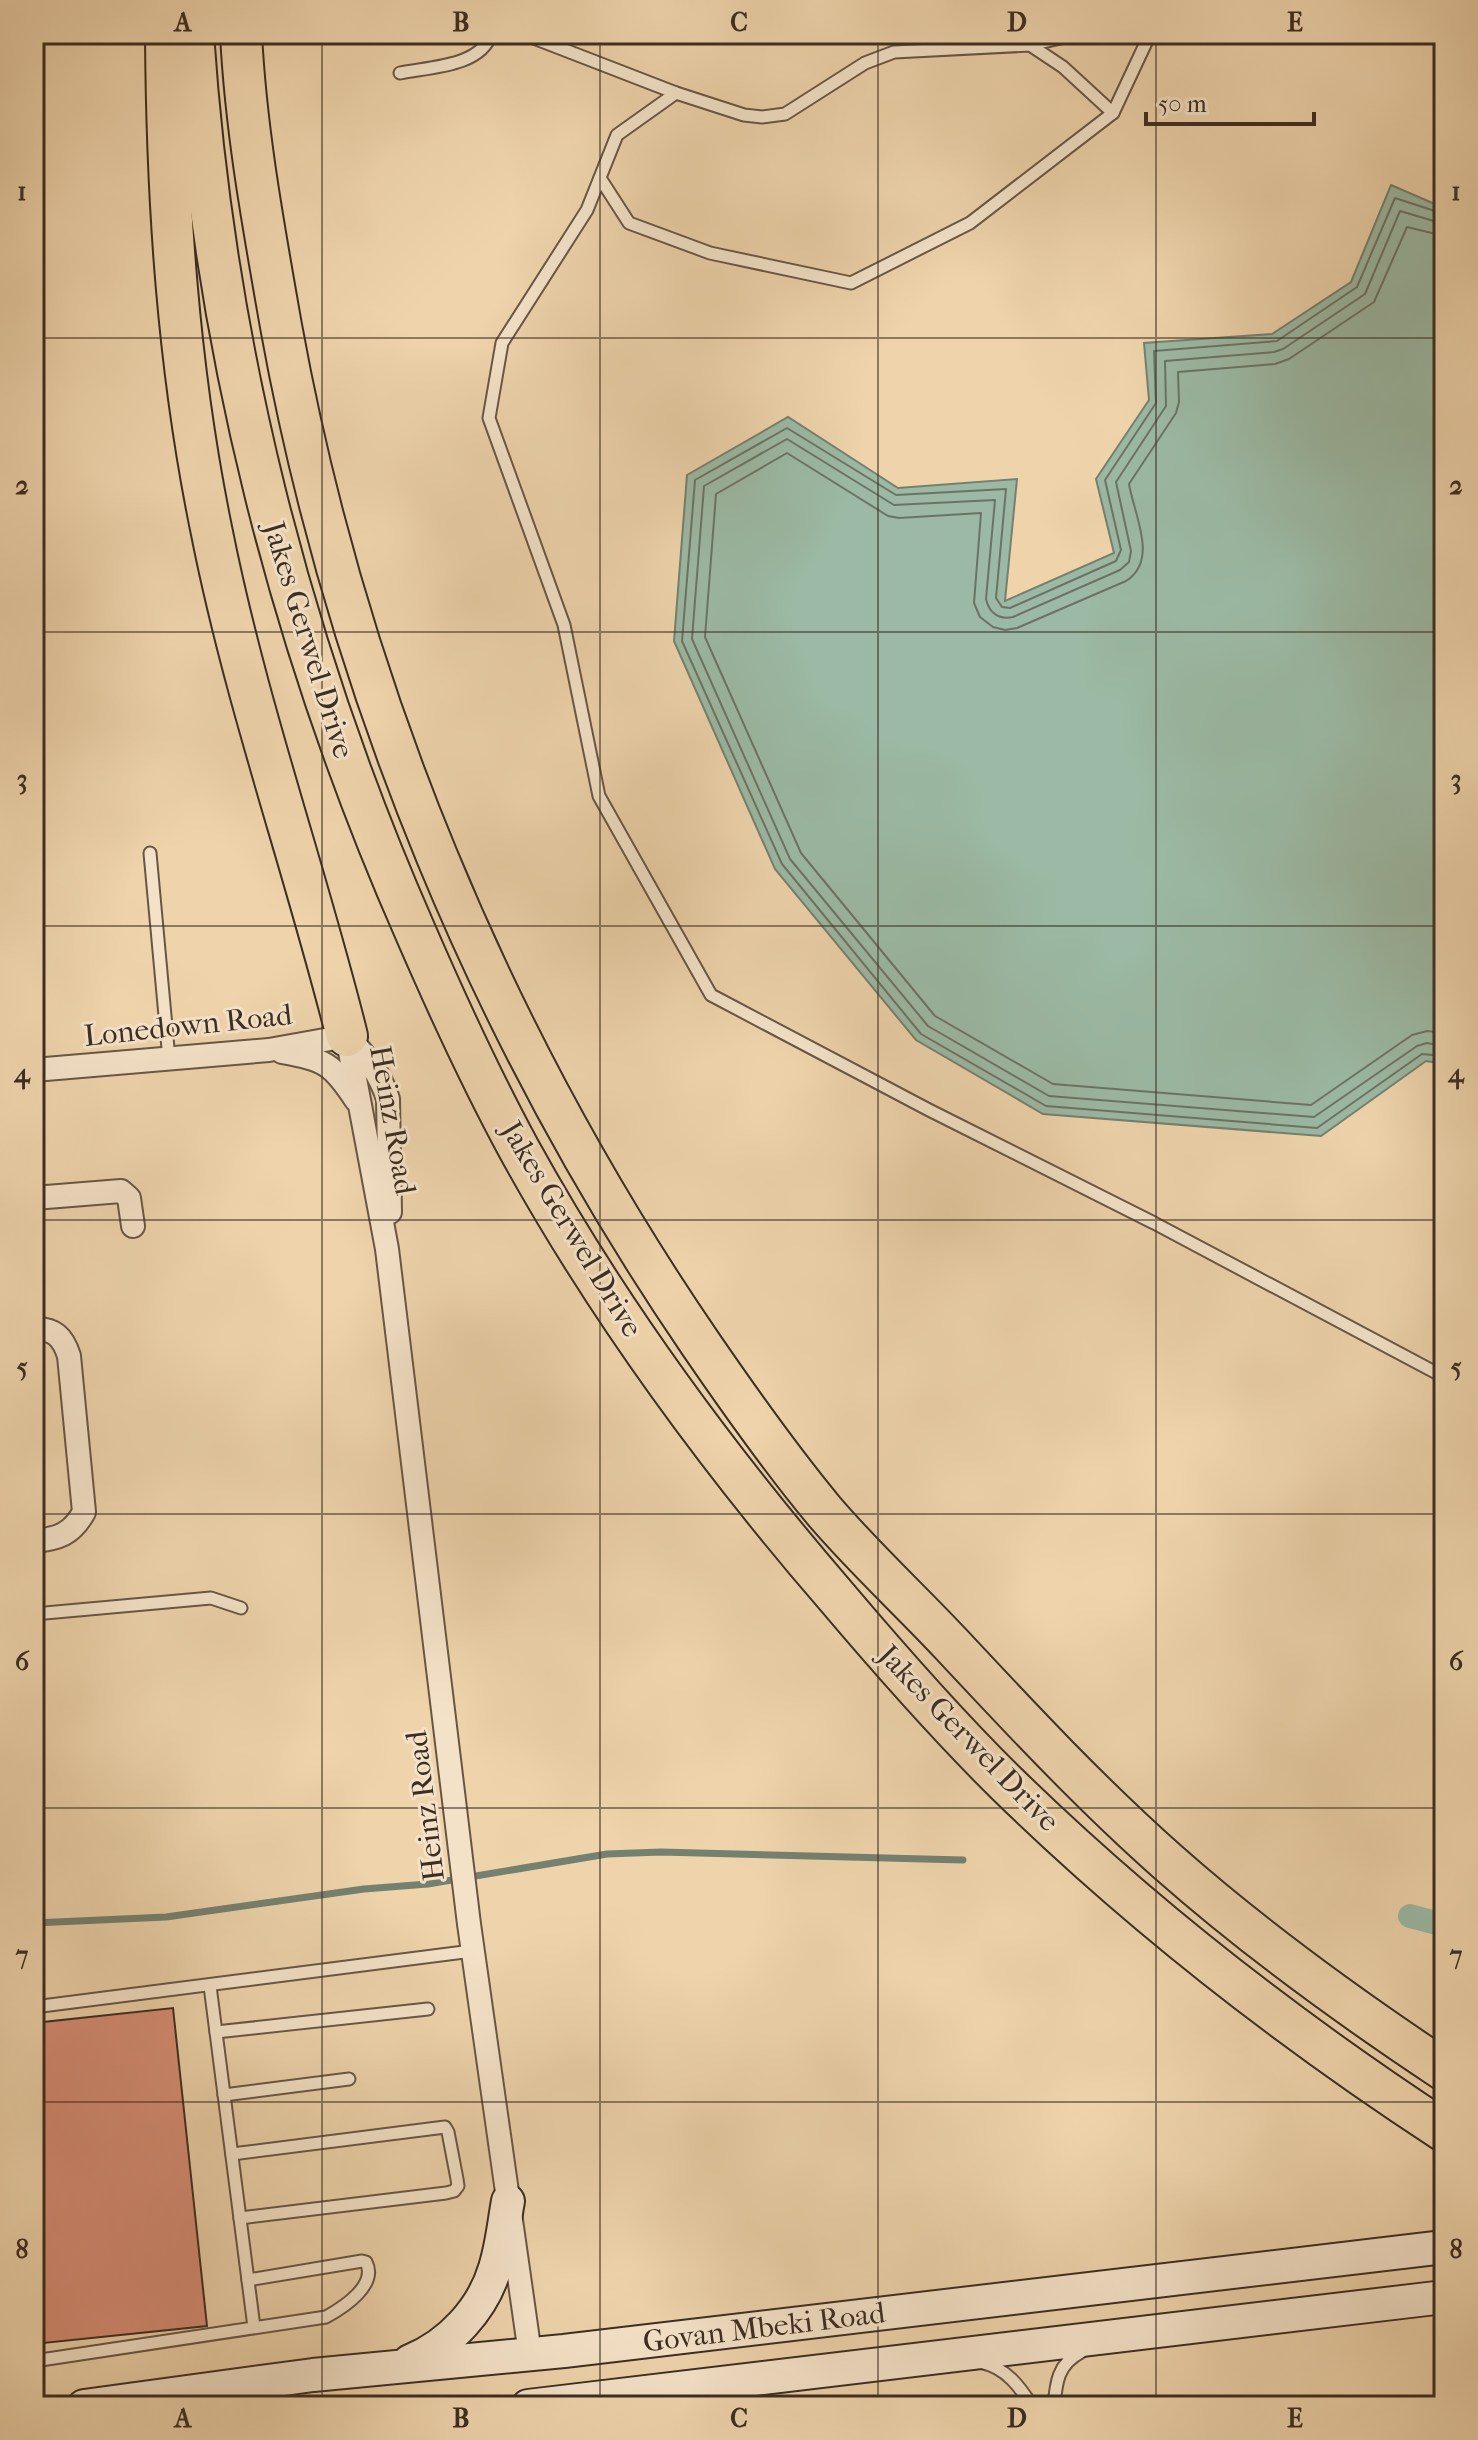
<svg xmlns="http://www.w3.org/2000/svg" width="1478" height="2440" viewBox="0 0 1478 2440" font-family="'IM FELL French Canon',serif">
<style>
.water{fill:#9bb9a4;stroke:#758170;stroke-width:2}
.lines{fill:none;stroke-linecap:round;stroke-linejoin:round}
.shore{stroke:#6c7364;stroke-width:2}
.stream{stroke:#758170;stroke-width:7}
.canal{stroke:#9bb9a4;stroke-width:24}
.building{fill:#d68d75;stroke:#3c2d23;stroke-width:2}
.lane-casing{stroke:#685645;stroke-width:15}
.street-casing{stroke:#685645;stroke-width:26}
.secondary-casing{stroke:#3c2d23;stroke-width:36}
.highway-casing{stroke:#3c2d23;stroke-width:44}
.lane{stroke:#f4e2c8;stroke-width:11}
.street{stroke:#f4e2c8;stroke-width:22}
.secondary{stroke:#f4e2c8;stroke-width:32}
.highway{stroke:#eed3ab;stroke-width:40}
.grid{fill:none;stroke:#3c2d23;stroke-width:2;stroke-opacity:0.55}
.labels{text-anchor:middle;stroke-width:6;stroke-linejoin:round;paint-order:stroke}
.street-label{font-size:30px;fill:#3c2d23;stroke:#f4e2c8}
.neatline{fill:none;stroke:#3c2d23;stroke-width:3}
.grid-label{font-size:26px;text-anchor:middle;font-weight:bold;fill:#3c2d23}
</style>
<rect width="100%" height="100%" fill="#eed3ab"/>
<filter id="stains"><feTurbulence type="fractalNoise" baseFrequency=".0025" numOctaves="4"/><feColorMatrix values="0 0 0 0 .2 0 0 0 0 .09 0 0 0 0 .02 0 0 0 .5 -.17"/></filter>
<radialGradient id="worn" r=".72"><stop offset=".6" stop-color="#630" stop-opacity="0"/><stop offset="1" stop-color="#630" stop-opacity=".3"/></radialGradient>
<!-- water -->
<path class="water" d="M 1391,185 L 1444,208 L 1444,1064 L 1426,1061 L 1321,1136 L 1043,1114 L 916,1040 L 775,869 L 674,641 L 687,475 L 788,417 L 898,488 L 1017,479 L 1005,601 L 1114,553 L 1096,479 L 1149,400 L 1144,343 L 1272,334 L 1351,282 Z"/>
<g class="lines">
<!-- shore -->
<g class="shore">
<path d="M 1444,214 L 1395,198 L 1357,287 L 1277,341 L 1154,351 L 1156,403 L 1105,480 L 1121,550 L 1116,561 L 1010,608 L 1002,607 L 996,598 L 1006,489 L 896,495 L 787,428 L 695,480 L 682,641 L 782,864 L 921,1034 L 1046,1106 L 1317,1128 L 1422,1054 L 1444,1056"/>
<path d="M 1444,224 L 1400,211 L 1365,294 L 1283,349 L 1274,352 L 1165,361 L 1166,406 L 1116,482 L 1131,551 L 1129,562 L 1120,570 L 1013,617 C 999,620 989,613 986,599 L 995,500 L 894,505 L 787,439 L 704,486 L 692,639 L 790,859 L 928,1026 L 1049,1096 L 1314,1117 L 1417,1046 L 1427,1043 L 1444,1046"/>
<path d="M 1444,236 L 1407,227 L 1374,302 L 1289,359 L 1275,364 L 1178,372 L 1179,402 L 1176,413 L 1129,484 C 1134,515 1159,560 1126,581 L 1017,628 L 1005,630 L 993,627 L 980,617 L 974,603 L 981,513 L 899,518 L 888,516 L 787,453 L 716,494 L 705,637 L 801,853 L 935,1016 L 1053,1084 L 1311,1105 L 1412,1035 L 1427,1031 L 1444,1033"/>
</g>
<!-- stream -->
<path class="stream" d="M 34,1923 L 166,1917 L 364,1889 L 428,1884 L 607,1854 L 661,1852 L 963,1860"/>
<!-- canal -->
<path class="canal" d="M 1410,1916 L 1444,1925"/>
</g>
<!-- building -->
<path class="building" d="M 173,2008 L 207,2326 L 34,2344 L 34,2023 Z"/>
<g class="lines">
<defs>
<g id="lane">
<path d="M 526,35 L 676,93 L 744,115 L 762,117 L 785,114 L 865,63 L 894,52 L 1030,45 L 1078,34"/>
<path d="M 538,36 L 568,34"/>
<path d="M 400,73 C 428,67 481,67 491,34"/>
<path d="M 676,93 L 617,135 L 587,210 L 502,343 L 489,418 L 564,625 L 599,796 L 711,995 L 929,1110 L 1154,1223 L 1444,1377"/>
<path d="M 1113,113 L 1150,34"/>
<path d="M 600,178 L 629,223 L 710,253 L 851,283 L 970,223 L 1113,113 L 1063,67 L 1030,45"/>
<path d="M 150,853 L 169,1059"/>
<path d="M 34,1614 L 211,1598 L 241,1608"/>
<path d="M 210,1986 L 254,2327"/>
<path d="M 34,2007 L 472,1951"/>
<path d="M 216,2032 L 428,2009"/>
<path d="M 224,2095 L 349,2079"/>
<path d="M 232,2154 L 445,2127 L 448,2132 L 457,2179 L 458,2186 L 454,2191 L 446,2193 L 240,2218"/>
<path d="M 34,2361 L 326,2317 C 344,2307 378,2285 366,2262 L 362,2261 L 248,2280"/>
<path d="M 983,2363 C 1006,2368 1020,2387 1032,2406"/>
<path d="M 1054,2406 C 1056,2382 1058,2364 1081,2352"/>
</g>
<g id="street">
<path d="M 347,1036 L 387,1249 L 469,1924 L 530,2354"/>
<path d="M 347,1036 C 365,1055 380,1073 388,1099 L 390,1212"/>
<path d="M 282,1052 C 325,1060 332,1063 356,1100"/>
<path d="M 34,1070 L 269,1050 L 347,1036"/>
<path d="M 34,1198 L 121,1191 L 129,1198 L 133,1226"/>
<path d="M 34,1329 C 54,1328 63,1337 69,1356 L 84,1512 C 72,1534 58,1539 34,1541"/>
</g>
<g id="secondary">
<path d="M 410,2361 C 450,2345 483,2309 495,2268 C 502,2246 504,2223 508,2201"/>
<path d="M 84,2406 L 313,2375 L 564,2351 L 1444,2247"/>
<path d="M 528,2406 L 1444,2297"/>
</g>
<g id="highway">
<path d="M 166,34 C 167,202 178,369 212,533 C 246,704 305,868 347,1036"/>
<path d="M 193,34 C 214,344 290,647 415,931 C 447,1005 481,1079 519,1149 C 607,1309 716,1457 835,1595 C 890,1660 946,1724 1006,1783 C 1140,1914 1288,2029 1444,2131"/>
<path d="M 241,34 C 246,133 264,229 281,326 C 347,690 492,1039 700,1343 C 739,1400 780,1458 824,1511 C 864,1558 910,1600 952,1645 C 1022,1720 1092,1795 1169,1863 C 1255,1939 1349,2007 1444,2070"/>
</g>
</defs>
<!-- lane casing -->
<use href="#lane" class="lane-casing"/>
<!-- street casing -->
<use href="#street" class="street-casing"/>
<!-- secondary casing -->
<use href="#secondary" class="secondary-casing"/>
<!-- highway casing -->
<use href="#highway" class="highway-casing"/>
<!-- lane -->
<use href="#lane" class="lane"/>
<!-- street -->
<use href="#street" class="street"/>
<!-- secondary -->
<use href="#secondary" class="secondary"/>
<!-- highway -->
<use href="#highway" class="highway"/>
</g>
<!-- grid -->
<path class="grid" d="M 322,34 L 322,2406M 600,34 L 600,2406M 878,34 L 878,2406M 1156,34 L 1156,2406M 34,338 L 1444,338M 34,632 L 1444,632M 34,926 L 1444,926M 34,1220 L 1444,1220M 34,1514 L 1444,1514M 34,1808 L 1444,1808M 34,2102 L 1444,2102"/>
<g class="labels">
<!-- street labels -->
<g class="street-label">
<text transform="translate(309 640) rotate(73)" y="10">Jakes Gerwel Drive</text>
<text transform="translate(188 1025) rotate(-6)" y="10">Lonedown Road</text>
<text transform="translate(393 1120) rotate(80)" y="10">Heinz Road</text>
<text transform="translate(572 1229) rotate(59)" y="10">Jakes Gerwel Drive</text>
<text transform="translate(969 1738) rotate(46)" y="10">Jakes Gerwel Drive</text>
<text transform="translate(425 1806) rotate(-97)" y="10">Heinz Road</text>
<text transform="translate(764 2327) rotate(-7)" y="10">Govan Mbeki Road</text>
</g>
</g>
<!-- margin -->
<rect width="1478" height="2440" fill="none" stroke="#eed3ab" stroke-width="88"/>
<!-- scale -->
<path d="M1146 112v12h168v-12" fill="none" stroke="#3c2d23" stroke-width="4"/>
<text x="1158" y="112" font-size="24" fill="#3c2d23" stroke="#f4e2c8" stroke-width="6" paint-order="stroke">50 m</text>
<rect x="44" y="44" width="1390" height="2352" class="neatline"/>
<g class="grid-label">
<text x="183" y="31">A</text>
<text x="461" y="31">B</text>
<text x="739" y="31">C</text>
<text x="1017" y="31">D</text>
<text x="1295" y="31">E</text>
<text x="22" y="200">1</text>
<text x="1456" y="200">1</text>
<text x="22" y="494">2</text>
<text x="1456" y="494">2</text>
<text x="22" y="788">3</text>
<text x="1456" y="788">3</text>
<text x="22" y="1082">4</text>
<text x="1456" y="1082">4</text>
<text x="22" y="1376">5</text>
<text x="1456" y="1376">5</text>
<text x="22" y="1670">6</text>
<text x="1456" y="1670">6</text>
<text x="22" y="1964">7</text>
<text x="1456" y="1964">7</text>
<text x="22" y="2258">8</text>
<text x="1456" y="2258">8</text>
<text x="183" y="2427">A</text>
<text x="461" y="2427">B</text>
<text x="739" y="2427">C</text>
<text x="1017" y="2427">D</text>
<text x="1295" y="2427">E</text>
</g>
<rect width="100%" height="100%" filter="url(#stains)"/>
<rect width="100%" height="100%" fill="url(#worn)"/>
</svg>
